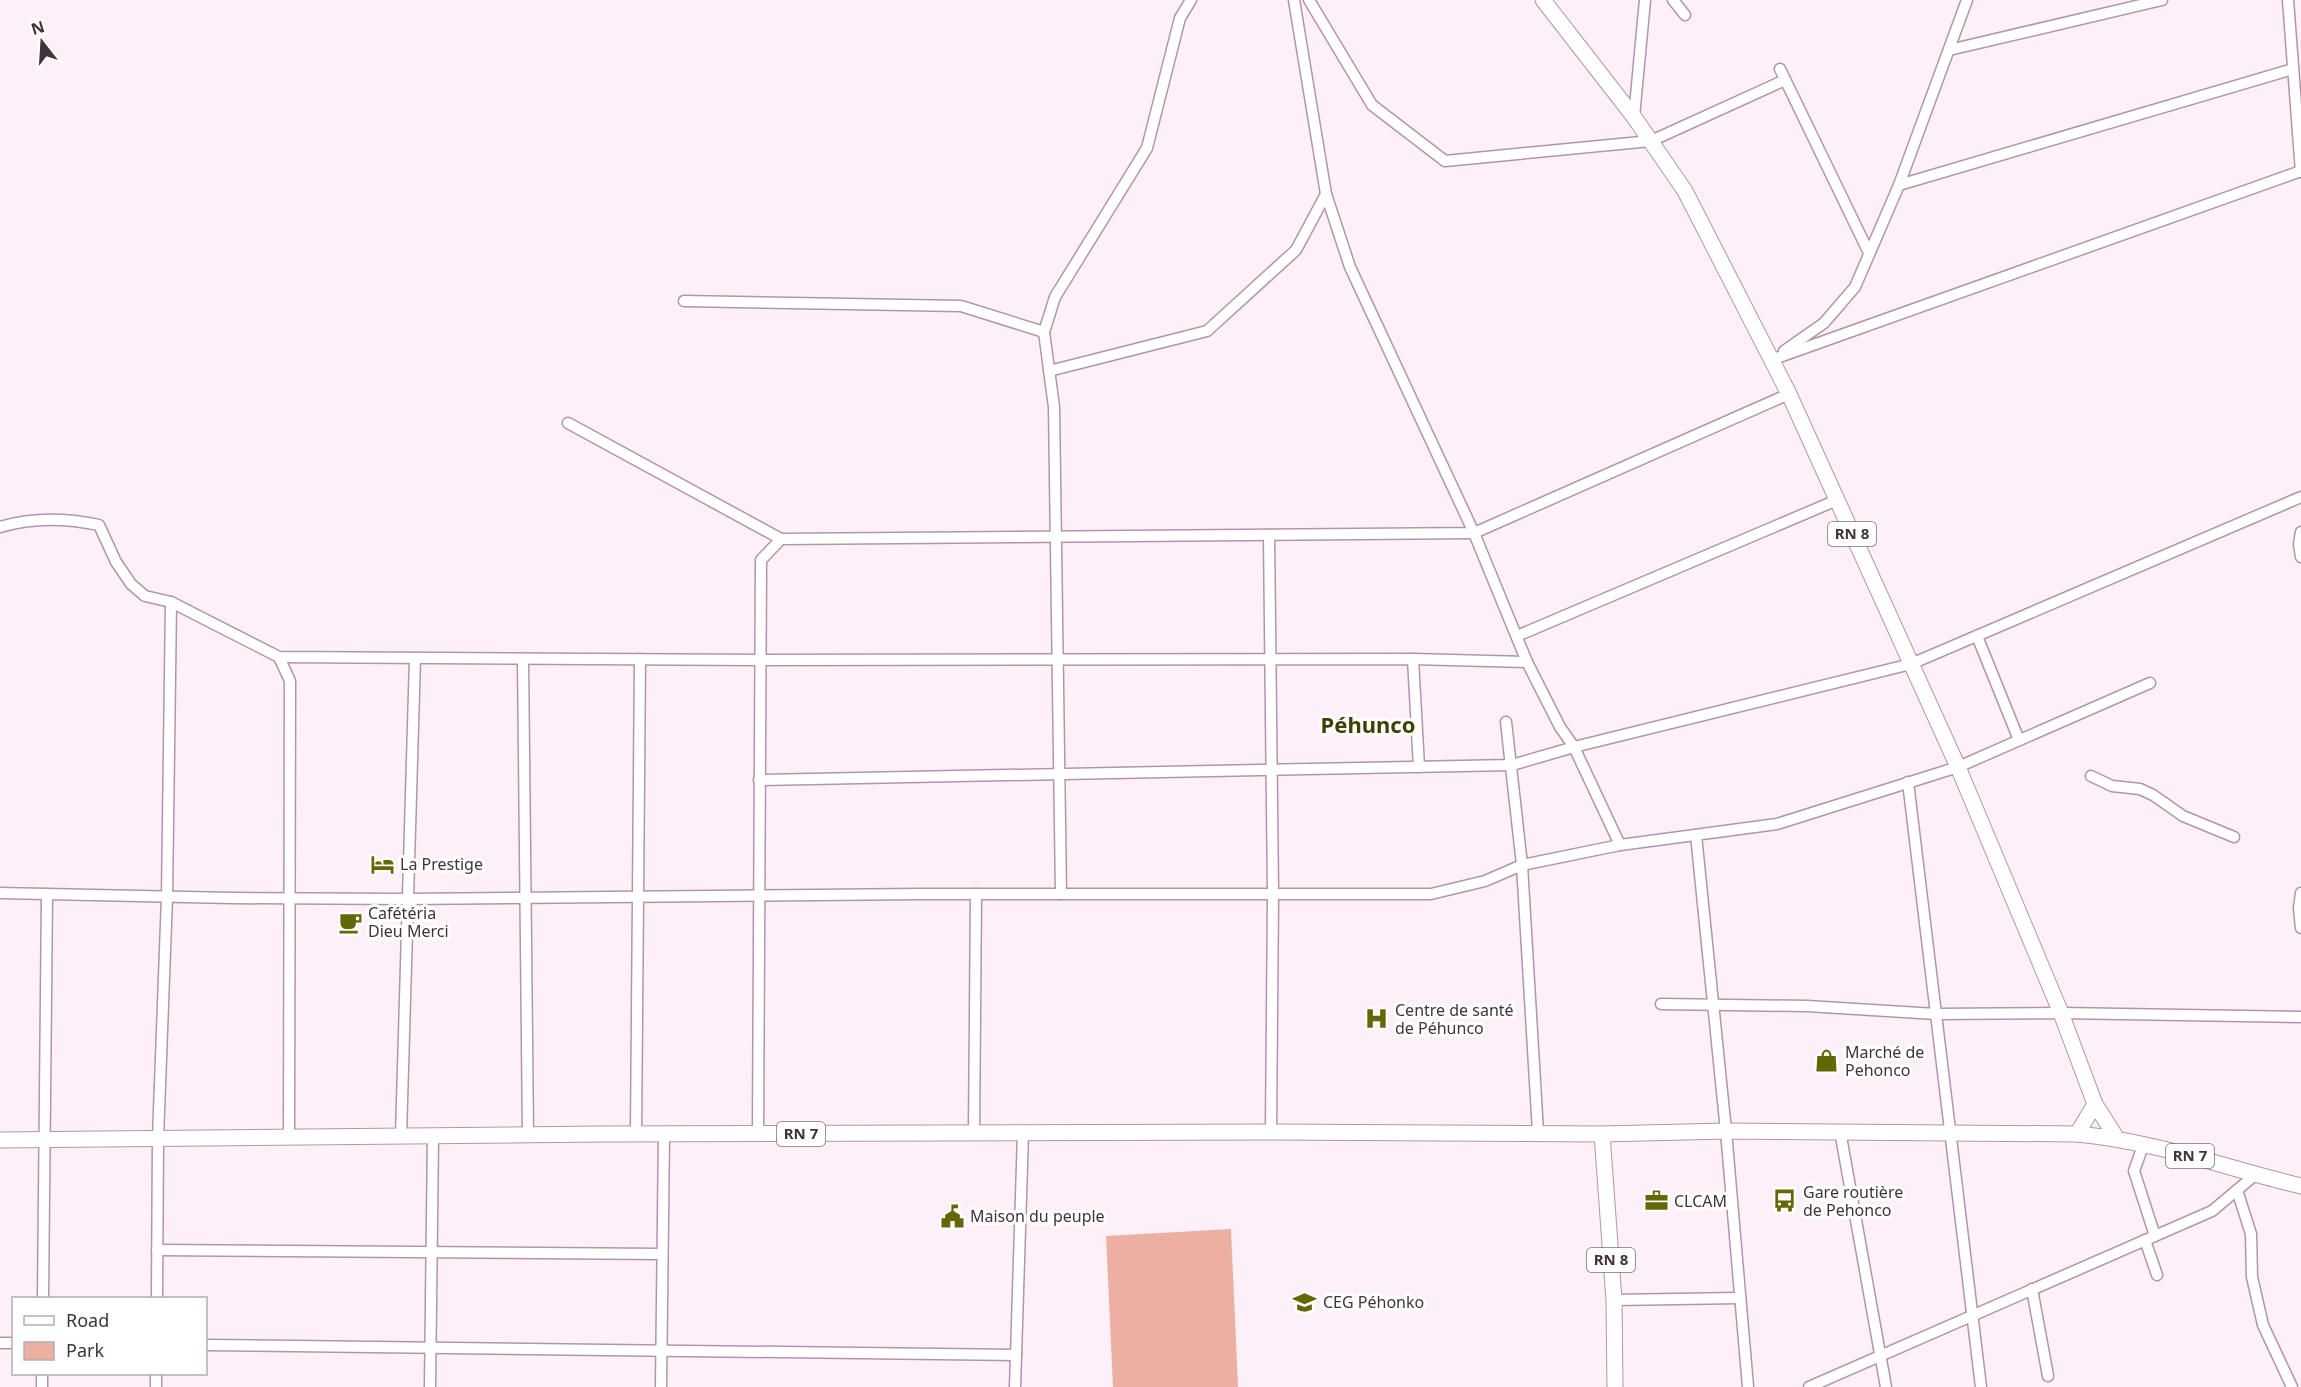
<svg xmlns="http://www.w3.org/2000/svg" width="2301" height="1387" viewBox="0 0 2301 1387" font-family="'Noto Sans',sans-serif">
<style>
.green{fill:#ebb0a2}
.lines{fill:none;stroke-linecap:round;stroke-linejoin:round}
.minor-casing{stroke:#b495a7;stroke-width:13}
.primary-casing{stroke:#b495a7;stroke-width:17}
.minor{stroke:#fff;stroke-width:10}
.primary{stroke:#fff;stroke-width:15}
.labels{text-anchor:middle;stroke-width:6;stroke-linejoin:round;paint-order:stroke}
.shield{fill:#fff;stroke:#797076;stroke-width:1.5}
.shield-label{font-size:15px;font-weight:bold;fill:#40333b}
.poi-label{font-size:16px;fill:#40333b;stroke:#fff;text-anchor:start}
.district-label{font-size:22px;font-weight:bold;fill:#3e4100;stroke:#fff}
</style>
<rect width="100%" height="100%" fill="#fef0f8"/>
<!-- green -->
<path class="green" d="M 1231,1229 L 1238,1387 L 1113,1387 L 1106,1236 Z"/>
<g class="lines">
<defs>
<g id="minor">
<path d="M 1294,0 L 1326,194 L 1350,267 L 1474,533 L 1527,662 L 1560,727 L 1574,747 L 1620,845"/>
<path d="M 1309,0 L 1372,105 L 1445,161 L 1651,141 L 1785,80"/>
<path d="M 1673,0 L 1685,15"/>
<path d="M 2288,0 L 2301,172"/>
<path d="M 1949,50 L 2162,0"/>
<path d="M 1780,69 L 1869,253"/>
<path d="M 1634,117 L 1645,0"/>
<path d="M 1899,185 L 2293,69"/>
<path d="M 684,301 L 961,306 L 1044,332"/>
<path d="M 1784,351 L 1824,323 L 1855,287 L 1899,185 L 1967,0"/>
<path d="M 1771,360 L 2301,171"/>
<path d="M 1049,371 L 1207,331 L 1296,250 L 1326,194"/>
<path d="M 568,423 L 781,539 L 1474,533 L 1789,394"/>
<path d="M 0,527 C 33,517 66,518 99,525 L 116,562 L 131,584 L 145,596 L 171,602 L 279,657 L 760,660 L 1413,659 L 1527,662"/>
<path d="M 2301,532 L 2299,544 L 2301,557"/>
<path d="M 1269,535 L 1273,894 L 1271,1132"/>
<path d="M 1517,636 L 1837,500"/>
<path d="M 1977,636 L 2019,740"/>
<path d="M 279,657 L 290,681 L 289,1137"/>
<path d="M 523,659 L 528,1135"/>
<path d="M 1413,659 L 1419,767"/>
<path d="M 1506,722 L 1522,865 L 1538,1132"/>
<path d="M 2091,776 L 2112,786 L 2140,789 L 2153,795 L 2183,816 L 2234,837"/>
<path d="M 759,780 L 1512,765 L 1574,747 L 1911,664 L 2301,497"/>
<path d="M 1908,782 L 1981,1387"/>
<path d="M 1696,835 L 1726,1131 L 1748,1387"/>
<path d="M 0,893 L 232,898 L 408,899 L 921,894 L 1431,894 L 1485,881 L 1522,865 L 1620,845 L 1777,824 L 1958,767 L 2150,683"/>
<path d="M 2301,893 L 2299,908 L 2301,928"/>
<path d="M 1061,894 L 1054,407 L 1044,332 L 1055,297 L 1147,148 L 1180,18 L 1191,0"/>
<path d="M 1661,1004 L 1807,1006 L 1936,1014 L 2061,1013 L 2301,1017"/>
<path d="M 1840,1131 L 1886,1387"/>
<path d="M 974,1133 L 976,894"/>
<path d="M 636,1134 L 640,659"/>
<path d="M 758,1134 L 761,560 L 781,539"/>
<path d="M 401,1136 L 415,658"/>
<path d="M 2144,1143 L 2134,1171 L 2155,1236"/>
<path d="M 2237,1190 L 2251,1234 L 2252,1277 L 2263,1325 L 2292,1387"/>
<path d="M 2145,1240 L 2157,1275"/>
<path d="M 157,1250 L 661,1254"/>
<path d="M 2032,1289 L 2048,1376"/>
<path d="M 43,1298 L 47,894"/>
<path d="M 157,1298 L 158,1138 L 167,897 L 171,602"/>
<path d="M 1614,1300 L 1739,1298"/>
<path d="M 0,1343 L 14,1343"/>
<path d="M 206,1345 L 1016,1355"/>
<path d="M 42,1387 L 42,1374"/>
<path d="M 156,1387 L 156,1374"/>
<path d="M 430,1387 L 433,1136"/>
<path d="M 661,1387 L 664,1134"/>
<path d="M 1015,1387 L 1023,1133"/>
<path d="M 1809,1387 L 2212,1211 L 2255,1175"/>
</g>
<g id="primary">
<path d="M 1543,0 L 1634,117 L 1685,191 L 1789,394 L 1958,767 L 2061,1013 L 2095,1104 L 2116,1137"/>
<path d="M 1602,1134 L 1614,1300 L 1615,1387"/>
<path d="M 2077,1134 L 2095,1104"/>
<path d="M 0,1140 L 604,1134 L 1271,1132 L 1602,1134 L 1726,1131 L 2077,1134 C 2154,1141 2226,1168 2301,1186"/>
</g>
</defs>
<!-- minor casing -->
<use href="#minor" class="minor-casing"/>
<!-- primary casing -->
<use href="#primary" class="primary-casing"/>
<!-- minor -->
<use href="#minor" class="minor"/>
<!-- primary -->
<use href="#primary" class="primary"/>
</g>
<!-- icons -->
<defs>
<symbol id="hotel-bare" viewBox="-9 -9 18 18"><path d="M-6-4.5h1.5V1H6V5H4.5V3h-9V5H-6ZM-4 0a1.8 1.8 0 1 1 3.6 0ZM.5 0V-2.5h3Q6-2.5 6 0Z" fill="#636705" stroke="#fff" stroke-width="2.5" paint-order="stroke"/></symbol>
<symbol id="cafe-bare" viewBox="-9 -9 18 18"><path d="M-5.5-4.5H6V0H3Q3 3.5 0 3.5H-2.5Q-5.5 3.5-5.5 0ZM3-3.2v2h1.7v-2ZM-6 4.5H4V6H-6Z" fill="#636705" stroke="#fff" stroke-width="2.5" paint-order="stroke"/></symbol>
<symbol id="hospital-bare" viewBox="-9 -9 18 18"><path d="M-5-5h3v3.5h4V-5h3V5h-3V1.5h-4V5h-3Z" fill="#636705" stroke="#fff" stroke-width="2.5" paint-order="stroke"/></symbol>
<symbol id="shop-bare" viewBox="-9 -9 18 18"><path d="M-5-2.5h2.3a2.7 3.5 0 0 1 5.4 0H5L5.5 6h-11ZM-1.5-2.5h3a1.5 2.3 0 0 0-3 0Z" fill="#636705" stroke="#fff" stroke-width="2.5" paint-order="stroke"/></symbol>
<symbol id="office-bare" viewBox="-9 -9 18 18"><path d="M-6-3h4V-5.5h4V-3h4V5H-6ZM-1-4.5V-3h2v-1.5ZM-6 0V1H6V0Z" fill="#636705" stroke="#fff" stroke-width="2.5" paint-order="stroke"/></symbol>
<symbol id="bus-bare" viewBox="-9 -9 18 18"><path d="M-5-6H5V4H4V6H2V4H-2V6H-4V4H-5ZM-3.5-4V0h7V-4ZM-3.5 1.2v1.5H-2V1.2ZM2 1.2v1.5H3.5V1.2Z" fill="#636705" stroke="#fff" stroke-width="2.5" paint-order="stroke"/></symbol>
<symbol id="civic-bare" viewBox="-9 -9 18 18"><path d="M-.6-6.5H3V-4.5H.6V-3L4-1V1h2V6H-6V1h2V-1L-.6-3ZM-1.2 2.5V6h2.4V2.5Z" fill="#636705" stroke="#fff" stroke-width="2.5" paint-order="stroke"/></symbol>
<symbol id="school-bare" viewBox="-9 -9 18 18"><path d="M0-5L7-2L0 1L-7-2ZM-4 1L0 2.5L4 1V4Q0 6-4 4Z" fill="#636705" stroke="#fff" stroke-width="2.5" paint-order="stroke"/></symbol>
</defs>
<g fill-rule="evenodd">
<use href="#hotel-bare" x="366" y="848" width="33" height="33"/>
<use href="#cafe-bare" x="334" y="906" width="33" height="33"/>
<use href="#hospital-bare" x="1360" y="1002" width="33" height="33"/>
<use href="#shop-bare" x="1810" y="1044" width="33" height="33"/>
<use href="#office-bare" x="1640" y="1184" width="33" height="33"/>
<use href="#bus-bare" x="1768" y="1184" width="33" height="33"/>
<use href="#civic-bare" x="936" y="1200" width="33" height="33"/>
<use href="#school-bare" x="1288" y="1286" width="33" height="33"/>
</g>
<g class="labels">
<!-- shield labels -->
<g class="shield">
<rect x="1828" y="522" width="48" height="24" rx="4.5"/>
<rect x="777" y="1122" width="48" height="24" rx="4.5"/>
<rect x="2166" y="1144" width="48" height="24" rx="4.5"/>
<rect x="1587" y="1248" width="48" height="24" rx="4.5"/>
</g>
<g class="shield-label">
<text x="1852" y="539">RN 8</text>
<text x="801" y="1139">RN 7</text>
<text x="2190" y="1161">RN 7</text>
<text x="1611" y="1265">RN 8</text>
</g>
<!-- poi labels -->
<g class="poi-label">
<text x="400" y="870">La Prestige</text>
<text x="368" y="919">Cafétéria<tspan x="368" dy="18">Dieu Merci</tspan></text>
<text x="1395" y="1016">Centre de santé<tspan x="1395" dy="18">de Péhunco</tspan></text>
<text x="1845" y="1058">Marché de<tspan x="1845" dy="18">Pehonco</tspan></text>
<text x="1803" y="1198">Gare routière<tspan x="1803" dy="18">de Pehonco</tspan></text>
<text x="1674" y="1207">CLCAM</text>
<text x="970" y="1222">Maison du peuple</text>
<text x="1323" y="1308">CEG Péhonko</text>
</g>
<!-- district labels -->
<g class="district-label">
<text x="1368" y="733">Péhunco</text>
</g>
</g>
<!-- legend -->
<rect x="12" y="1297" width="195" height="78" fill="#ffffff" stroke="#b3adb1" stroke-width="1.5"/>
<rect x="24" y="1316" width="30" height="9" fill="#ffffff" stroke="#b3adb1" stroke-width="1.5"/>
<text x="66" y="1327" font-size="18" fill="#40333b">Road</text>
<rect x="24" y="1342" width="30" height="18" fill="#ebb0a2" stroke="#b3adb1" stroke-width="1.5"/>
<text x="66" y="1357" font-size="18" fill="#40333b">Park</text>
<!-- north arrow -->
<g transform="translate(42 42) rotate(343)" stroke="#ffffff" stroke-width="4.5" paint-order="stroke">
<path d="M0-4.5L10 22L0 15L-10 22Z" fill="#40333b"/>
<text y="-9" font-size="16" font-weight="bold" text-anchor="middle" fill="#40333b">N</text>
</g>
</svg>
